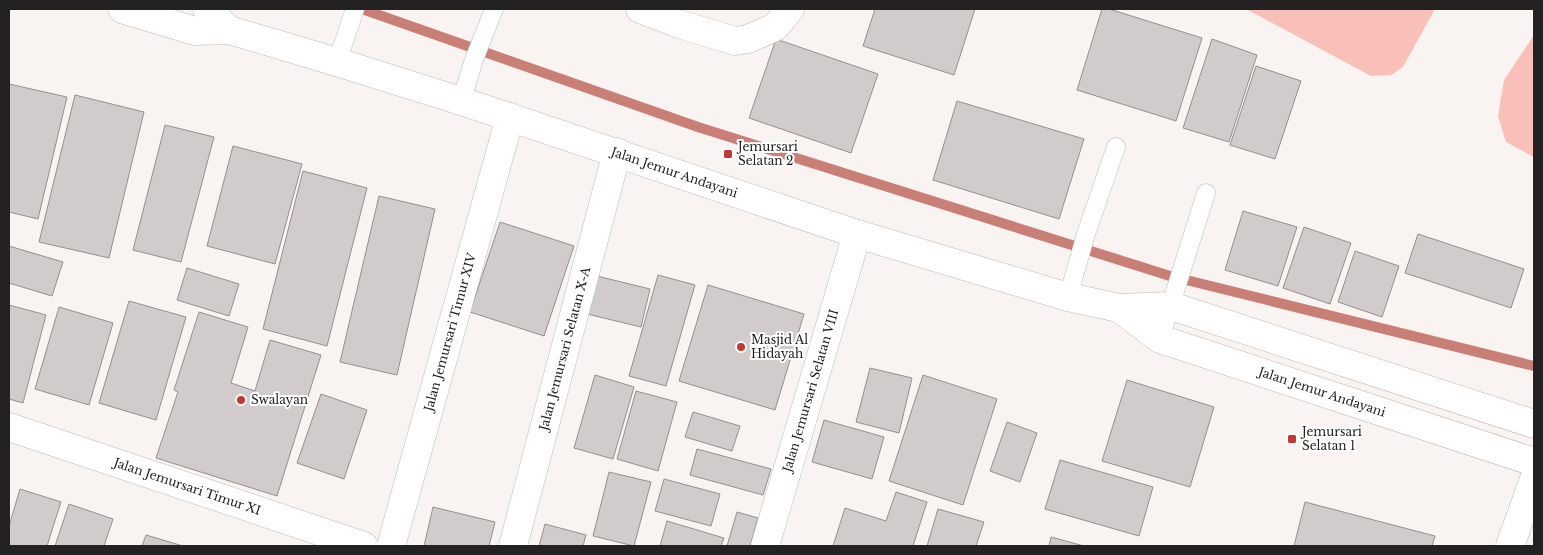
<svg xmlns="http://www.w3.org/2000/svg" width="1543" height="555" viewBox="0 0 1543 555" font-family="'Libre Baskerville',serif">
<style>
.green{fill:#f9c0b9}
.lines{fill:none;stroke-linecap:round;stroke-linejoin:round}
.stream{stroke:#c97e76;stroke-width:10}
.building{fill:#d1cbcb;stroke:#958f8e}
.lane-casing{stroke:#beb8b7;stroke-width:19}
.street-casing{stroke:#beb8b7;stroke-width:29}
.primary-casing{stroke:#beb8b7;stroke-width:29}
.lane{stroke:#fff;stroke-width:18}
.street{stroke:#fff;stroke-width:28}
.primary{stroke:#fff;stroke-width:28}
.poi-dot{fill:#c53733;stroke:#fff;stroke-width:2}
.labels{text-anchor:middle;stroke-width:4;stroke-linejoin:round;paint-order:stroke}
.poi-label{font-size:12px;fill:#232121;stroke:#fff;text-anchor:start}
.street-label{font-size:12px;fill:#232121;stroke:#fff}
</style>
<rect width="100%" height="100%" fill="#f9f3f2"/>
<!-- green -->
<g class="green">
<path d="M 1246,9 L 1435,9 L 1403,67 L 1391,75 L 1371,76 Z"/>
<path d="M 1534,35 L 1534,157 L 1506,142 L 1498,116 L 1504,80 Z"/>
</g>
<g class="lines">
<!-- stream -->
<path class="stream" d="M 362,9 L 698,127 L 1170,276 L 1534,366"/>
</g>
<!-- building -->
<g class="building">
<path d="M 875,9 L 975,9 L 954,75 L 863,46 Z"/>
<path d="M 1102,9 L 1109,9 L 1202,38 L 1176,121 L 1077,90 Z"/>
<path d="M 776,39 L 878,74 L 851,153 L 749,118 Z"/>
<path d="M 1212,39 L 1257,55 L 1229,142 L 1183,128 Z"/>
<path d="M 1256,66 L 1301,81 L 1275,159 L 1230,145 Z"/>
<path d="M 9,84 L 67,97 L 38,219 L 9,212 Z"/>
<path d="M 75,95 L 144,112 L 109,258 L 39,242 Z"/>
<path d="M 957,101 L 1084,139 L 1059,219 L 933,180 Z"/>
<path d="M 165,125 L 214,137 L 181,262 L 133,250 Z"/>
<path d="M 233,146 L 302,164 L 275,264 L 207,246 Z"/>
<path d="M 303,171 L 367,188 L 327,346 L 263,329 Z"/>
<path d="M 379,196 L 435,209 L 397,375 L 340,362 Z"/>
<path d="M 1243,211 L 1297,227 L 1278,286 L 1225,270 Z"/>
<path d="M 500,222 L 574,246 L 544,336 L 470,312 Z"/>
<path d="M 1304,227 L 1351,243 L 1330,304 L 1283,288 Z"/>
<path d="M 1418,234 L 1524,269 L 1511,308 L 1405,273 Z"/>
<path d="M 9,246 L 63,262 L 52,296 L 9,283 Z"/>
<path d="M 1355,251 L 1399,266 L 1382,317 L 1338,302 Z"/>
<path d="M 187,268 L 239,284 L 229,316 L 177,300 Z"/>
<path d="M 658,275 L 695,285 L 666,386 L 629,376 Z"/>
<path d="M 597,276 L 650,289 L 641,327 L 587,314 Z"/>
<path d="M 708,285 L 804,314 L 775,410 L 679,381 Z"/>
<path d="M 129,301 L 186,317 L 156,420 L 99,403 Z"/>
<path d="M 9,305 L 46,315 L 23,403 L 9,399 Z"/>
<path d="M 59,307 L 113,323 L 89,405 L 35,389 Z"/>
<path d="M 199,312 L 248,327 L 231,383 L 255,391 L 270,340 L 321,355 L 277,496 L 156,458 L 178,392 L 174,390 Z"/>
<path d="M 870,368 L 912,378 L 899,433 L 856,422 Z"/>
<path d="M 595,375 L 634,387 L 613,459 L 574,448 Z"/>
<path d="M 923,375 L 997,399 L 963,505 L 889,481 Z"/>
<path d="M 1127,380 L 1214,407 L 1190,487 L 1102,461 Z"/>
<path d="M 636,391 L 677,402 L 658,471 L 617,459 Z"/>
<path d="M 321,394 L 367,410 L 344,479 L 297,463 Z"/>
<path d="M 693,412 L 740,426 L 732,451 L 685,437 Z"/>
<path d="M 824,420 L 884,437 L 872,479 L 812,462 Z"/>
<path d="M 1007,422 L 1037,433 L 1020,482 L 990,471 Z"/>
<path d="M 697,449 L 771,469 L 763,495 L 690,475 Z"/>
<path d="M 1060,460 L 1153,487 L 1139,536 L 1045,509 Z"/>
<path d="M 609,472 L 651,482 L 634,546 L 593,536 Z"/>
<path d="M 664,479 L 720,494 L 711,526 L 655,511 Z"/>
<path d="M 20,489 L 61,502 L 47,546 L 9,546 L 9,526 Z"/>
<path d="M 896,492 L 927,502 L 913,546 L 833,546 L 845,508 L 886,521 Z"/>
<path d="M 1305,502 L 1435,536 L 1432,546 L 1294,546 Z"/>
<path d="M 69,504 L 113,519 L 104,546 L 55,546 Z"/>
<path d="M 433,507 L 495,522 L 489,546 L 424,546 Z"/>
<path d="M 938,509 L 984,522 L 976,546 L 927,546 Z"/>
<path d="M 737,512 L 758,518 L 750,546 L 727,546 Z"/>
<path d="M 667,521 L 724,538 L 721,546 L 660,546 Z"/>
<path d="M 545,524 L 586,535 L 583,546 L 539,546 Z"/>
<path d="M 146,535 L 183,546 L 142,546 Z"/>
<path d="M 1051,537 L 1084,546 L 1049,546 Z"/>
</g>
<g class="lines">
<defs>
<g id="lane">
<path d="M 337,62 L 355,9"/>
<path d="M 461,101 L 475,57 L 494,9"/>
<path d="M 1068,297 L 1086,234 L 1116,147"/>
<path d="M 1160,339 L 1206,193"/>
</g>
<g id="street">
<path d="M 640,9 L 679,24 L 735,41 L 748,39 L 775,27 L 790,9"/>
<path id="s1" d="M 9,427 L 364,546"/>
<path id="s2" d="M 391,546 L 510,117"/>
<path id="s3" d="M 513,546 L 617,152"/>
<path id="s4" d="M 765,546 L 857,234"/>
<path d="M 1510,546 L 1534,479"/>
</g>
<g id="primary">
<path id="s5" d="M 122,9 L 195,31 L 229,30 L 337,62 L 461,101 L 857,234 L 1068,297 L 1119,308 L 1171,306 L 1534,424"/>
<path d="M 207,9 L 229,30"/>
<path id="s6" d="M 1119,308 L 1160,339 L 1534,462"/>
</g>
</defs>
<!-- lane casing -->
<use href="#lane" class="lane-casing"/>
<!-- street casing -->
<use href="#street" class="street-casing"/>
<!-- primary casing -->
<use href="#primary" class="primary-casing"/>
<!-- lane -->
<use href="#lane" class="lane"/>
<!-- street -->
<use href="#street" class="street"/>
<!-- primary -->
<use href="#primary" class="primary"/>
</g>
<!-- markers -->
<g class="poi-dot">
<rect x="723" y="149" width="10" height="10" rx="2.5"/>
<circle cx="741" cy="347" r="5"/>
<circle cx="241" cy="400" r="5"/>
<rect x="1287" y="434" width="10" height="10" rx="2.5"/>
</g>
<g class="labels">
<!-- poi labels -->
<g class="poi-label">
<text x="738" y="151">Jemursari<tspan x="738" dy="14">Selatan 2</tspan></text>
<text x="751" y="344">Masjid Al<tspan x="751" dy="14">Hidayah</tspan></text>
<text x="251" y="404">Swalayan</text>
<text x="1302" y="436">Jemursari<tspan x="1302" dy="14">Selatan 1</tspan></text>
</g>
<!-- street labels -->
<g class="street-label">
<text dy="4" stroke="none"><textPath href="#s5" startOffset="578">Jalan Jemur Andayani</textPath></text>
<text dy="4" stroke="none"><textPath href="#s2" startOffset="222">Jalan Jemursari Timur XIV</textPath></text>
<text dy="4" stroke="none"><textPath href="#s3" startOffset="204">Jalan Jemursari Selatan X-A</textPath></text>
<text dy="4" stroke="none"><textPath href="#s4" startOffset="162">Jalan Jemursari Selatan VIII</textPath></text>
<text dy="4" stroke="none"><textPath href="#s6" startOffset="222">Jalan Jemur Andayani</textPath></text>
<text dy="4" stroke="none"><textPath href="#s1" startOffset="188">Jalan Jemursari Timur XI</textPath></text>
</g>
</g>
<!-- border -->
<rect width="1543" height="555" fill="none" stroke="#232121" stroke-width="20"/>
</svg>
